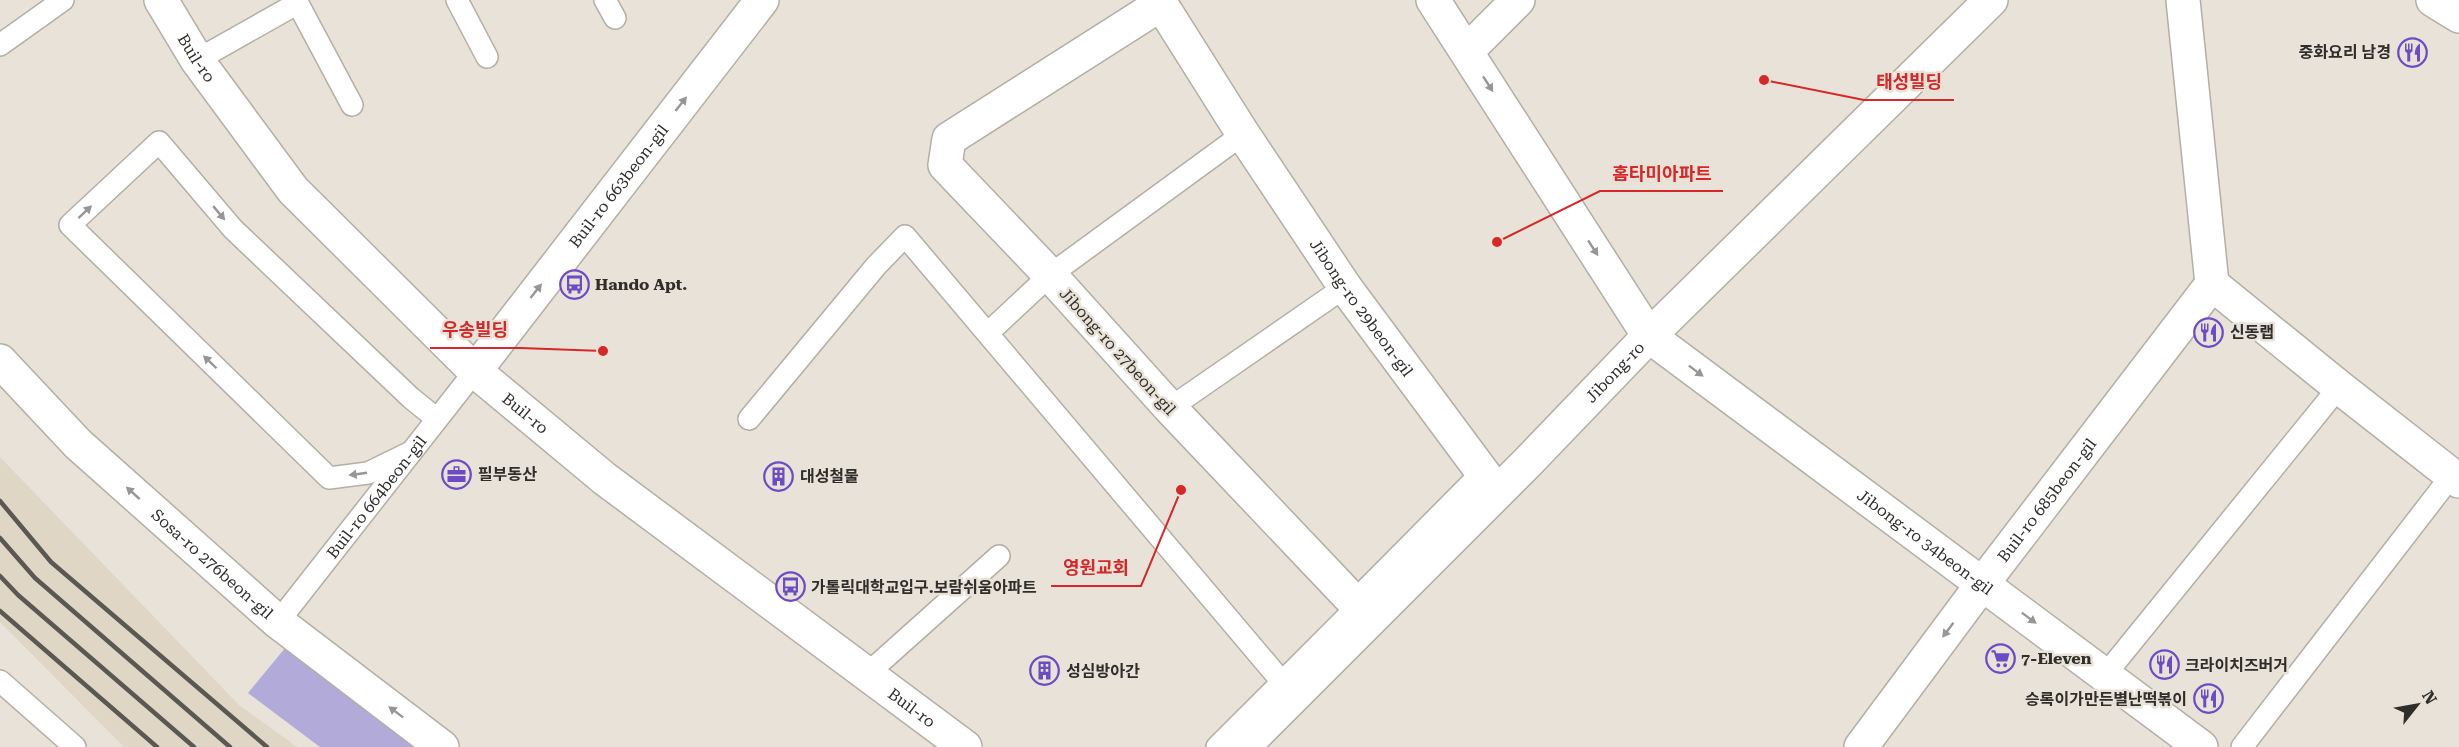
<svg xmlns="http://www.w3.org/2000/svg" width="2459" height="747" viewBox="0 0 2459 747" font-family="'Roboto Serif','Noto Sans KR',serif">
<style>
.built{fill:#e0d6c6}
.green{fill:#b2abda}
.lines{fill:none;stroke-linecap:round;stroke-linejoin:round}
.lane-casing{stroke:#b4aea5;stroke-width:24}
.street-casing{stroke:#b4aea5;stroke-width:36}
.secondary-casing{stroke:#b4aea5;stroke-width:36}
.lane{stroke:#fff;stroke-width:21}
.street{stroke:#fff;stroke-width:33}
.secondary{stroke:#fff;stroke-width:33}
.rail{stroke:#5b5854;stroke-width:4.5}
.oneway{fill:#989695}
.labels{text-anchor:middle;stroke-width:5;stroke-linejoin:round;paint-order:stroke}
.poi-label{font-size:16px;font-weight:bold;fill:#302e2b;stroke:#e8e2d8;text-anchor:start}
.street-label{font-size:16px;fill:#302e2b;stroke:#e8e2d8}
.leader{fill:none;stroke:#d62828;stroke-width:2}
.callout-dot{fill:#d62828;stroke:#e8e2d8;stroke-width:2}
.callout-label{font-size:18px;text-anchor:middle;font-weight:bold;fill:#d62828;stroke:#e8e2d8;stroke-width:5;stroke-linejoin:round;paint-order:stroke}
</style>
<rect width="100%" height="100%" fill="#e8e2d8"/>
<!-- built -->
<path class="built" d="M 0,457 L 239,705 L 297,747 L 124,747 L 0,622 Z"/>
<!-- green -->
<path class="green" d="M 295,636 L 442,747 L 320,747 L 248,693 Z"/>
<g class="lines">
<defs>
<g id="lane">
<path d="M 296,0 L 352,105"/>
<path d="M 457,0 L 487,57"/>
<path d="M 605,0 L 615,18"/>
<path d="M 0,45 L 63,0"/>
<path d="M 197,60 L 298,3"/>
<path d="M 988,333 L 1050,275 L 1243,134"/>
<path d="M 1170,408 L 1345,287"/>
<path d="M 749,419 L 876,266 L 905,236 L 1283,683"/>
<path d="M 411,452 L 368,473 L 329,478 L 70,225 L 159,142 L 233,229 L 411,398 L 437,419"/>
<path id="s1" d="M 278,622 L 475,371"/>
<path d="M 867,674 L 999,556"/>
<path d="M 2105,675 L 2339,387"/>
<path d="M 0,681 L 75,747"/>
<path d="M 1217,747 L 1358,606"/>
<path d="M 2242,747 L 2452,475"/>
</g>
<g id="street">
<path id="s2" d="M 1160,0 L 1161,4 L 1243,134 L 1345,287 L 1486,477 L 1358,606 L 1170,408 L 1050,275 L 945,165 L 949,139 L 1161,4"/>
<path id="s3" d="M 1433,0 L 1649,336 L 2201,747"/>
<path d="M 1467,51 L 1518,0"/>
<path d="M 2212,284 L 2339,387 L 2459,481"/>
<path id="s4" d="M 0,361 L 78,444 L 278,622 L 442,747"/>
<path id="s5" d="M 475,371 L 762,0"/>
<path id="s6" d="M 1861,747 L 1983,583 L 2212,284 L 2183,0"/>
</g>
<g id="secondary">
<path id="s7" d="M 161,0 L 197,60 L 293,190 L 475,371 L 605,479 L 965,747"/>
<path d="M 2433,0 L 2459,16"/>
<path id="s8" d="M 1243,747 L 1526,464 L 1649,336 L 1991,0"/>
</g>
</defs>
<!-- lane casing -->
<use href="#lane" class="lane-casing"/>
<!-- street casing -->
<use href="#street" class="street-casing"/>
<!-- secondary casing -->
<use href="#secondary" class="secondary-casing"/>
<!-- lane -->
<use href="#lane" class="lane"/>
<!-- street -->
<use href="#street" class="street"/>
<!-- secondary -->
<use href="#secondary" class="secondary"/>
<!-- rail -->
<g class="rail">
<path d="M 0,501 L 51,562 L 267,747"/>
<path d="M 0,538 L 35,578 L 230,747"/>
<path d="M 0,576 L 18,595 L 194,747"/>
<path d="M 0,611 L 157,747"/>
</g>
</g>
<!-- one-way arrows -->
<defs><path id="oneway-solid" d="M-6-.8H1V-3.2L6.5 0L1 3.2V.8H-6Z" transform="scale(1.5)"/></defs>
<g class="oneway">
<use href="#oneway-solid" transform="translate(1488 84) rotate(57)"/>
<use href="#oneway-solid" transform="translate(681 104) rotate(-52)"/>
<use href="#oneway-solid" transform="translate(85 212) rotate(-43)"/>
<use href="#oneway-solid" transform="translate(219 213) rotate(50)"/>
<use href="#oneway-solid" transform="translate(1593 248) rotate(57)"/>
<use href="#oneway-solid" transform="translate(536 291) rotate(-52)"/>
<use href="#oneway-solid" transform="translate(210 362) rotate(-136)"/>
<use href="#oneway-solid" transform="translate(1696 371) rotate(37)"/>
<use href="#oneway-solid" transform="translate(358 474) rotate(172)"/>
<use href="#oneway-solid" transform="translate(133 493) rotate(-138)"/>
<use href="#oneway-solid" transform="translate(2029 618) rotate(37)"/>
<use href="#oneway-solid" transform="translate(1948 630) rotate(127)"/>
<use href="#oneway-solid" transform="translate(396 712) rotate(-143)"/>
</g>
<!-- icons -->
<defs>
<symbol id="restaurant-ring" viewBox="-11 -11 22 22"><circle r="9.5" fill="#e8e2d8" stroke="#6d4bc4" stroke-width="1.5"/><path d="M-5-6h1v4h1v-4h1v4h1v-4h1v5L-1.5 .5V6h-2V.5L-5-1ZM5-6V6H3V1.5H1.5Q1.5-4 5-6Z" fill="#6d4bc4"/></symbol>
<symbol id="bus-ring" viewBox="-11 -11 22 22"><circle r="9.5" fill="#e8e2d8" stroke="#6d4bc4" stroke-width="1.5"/><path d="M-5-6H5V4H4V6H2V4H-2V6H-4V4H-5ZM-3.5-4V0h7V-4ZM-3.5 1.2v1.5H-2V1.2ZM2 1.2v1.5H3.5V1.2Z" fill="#6d4bc4"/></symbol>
<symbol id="office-ring" viewBox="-11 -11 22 22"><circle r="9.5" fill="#e8e2d8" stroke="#6d4bc4" stroke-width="1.5"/><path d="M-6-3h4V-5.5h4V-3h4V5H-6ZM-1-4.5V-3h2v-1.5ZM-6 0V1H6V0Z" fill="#6d4bc4"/></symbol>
<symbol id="building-ring" viewBox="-11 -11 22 22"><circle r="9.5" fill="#e8e2d8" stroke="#6d4bc4" stroke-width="1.5"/><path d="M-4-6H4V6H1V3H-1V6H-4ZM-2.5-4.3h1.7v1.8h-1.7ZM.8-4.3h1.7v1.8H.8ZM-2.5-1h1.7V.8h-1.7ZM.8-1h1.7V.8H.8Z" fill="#6d4bc4"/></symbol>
<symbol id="supermarket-ring" viewBox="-11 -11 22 22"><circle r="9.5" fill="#e8e2d8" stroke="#6d4bc4" stroke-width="1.5"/><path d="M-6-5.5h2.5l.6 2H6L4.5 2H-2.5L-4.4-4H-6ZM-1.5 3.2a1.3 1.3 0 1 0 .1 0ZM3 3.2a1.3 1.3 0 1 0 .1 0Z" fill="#6d4bc4"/></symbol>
</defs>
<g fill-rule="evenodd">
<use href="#restaurant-ring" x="2396" y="36" width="33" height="33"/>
<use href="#bus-ring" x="558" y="268" width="33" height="33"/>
<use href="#restaurant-ring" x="2192" y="316" width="33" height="33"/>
<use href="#office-ring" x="440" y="458" width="33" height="33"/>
<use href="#building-ring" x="762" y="460" width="33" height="33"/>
<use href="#bus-ring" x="774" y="570" width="33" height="33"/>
<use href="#supermarket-ring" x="1984" y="642" width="33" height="33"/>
<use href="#restaurant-ring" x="2148" y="648" width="33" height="33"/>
<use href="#building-ring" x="1028" y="654" width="33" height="33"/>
<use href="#restaurant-ring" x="2192" y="682" width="33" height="33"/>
</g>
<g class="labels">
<!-- poi labels -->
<g class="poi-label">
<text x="2391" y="58" text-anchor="end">중화요리 남경</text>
<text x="595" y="290">Hando Apt.</text>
<text x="2230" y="338">신동랩</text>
<text x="478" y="480">필부동산</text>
<text x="800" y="482">대성철물</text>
<text x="811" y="593">가톨릭대학교입구.보람쉬움아파트</text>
<text x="2021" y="664">7-Eleven</text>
<text x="2185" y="671">크라이치즈버거</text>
<text x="1066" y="677">성심방아간</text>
<text x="2187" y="705" text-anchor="end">승록이가만든별난떡볶이</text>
</g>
<!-- street labels -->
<g class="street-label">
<text dy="6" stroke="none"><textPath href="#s7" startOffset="68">Buil-ro</textPath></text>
<text dy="6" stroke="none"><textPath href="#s5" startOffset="234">Buil-ro 663beon-gil</textPath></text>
<text dy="6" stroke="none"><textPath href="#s2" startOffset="368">Jibong-ro 29beon-gil</textPath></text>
<text transform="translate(1118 351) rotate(48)" y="6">Jibong-ro 27beon-gil</text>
<text dy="6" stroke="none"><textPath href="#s8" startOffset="528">Jibong-ro</textPath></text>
<text dy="6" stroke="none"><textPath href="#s7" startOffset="554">Buil-ro</textPath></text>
<text dy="6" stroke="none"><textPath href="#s1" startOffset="159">Buil-ro 664beon-gil</textPath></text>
<text dy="6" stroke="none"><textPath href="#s6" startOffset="309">Buil-ro 685beon-gil</textPath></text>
<text dy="6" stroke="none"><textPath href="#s3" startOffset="744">Jibong-ro 34beon-gil</textPath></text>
<text dy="6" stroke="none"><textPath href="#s4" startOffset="294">Sosa-ro 276beon-gil</textPath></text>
<text dy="6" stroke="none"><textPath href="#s7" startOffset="1040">Buil-ro</textPath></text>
</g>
</g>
<!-- callouts -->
<path class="leader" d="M1764 80L1864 100H1954M1497 242L1600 191H1723M603 351L520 348H430M1181 490L1141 586H1051"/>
<g class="callout-dot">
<circle cx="1764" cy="80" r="6"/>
<circle cx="1497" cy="242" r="6"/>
<circle cx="603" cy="351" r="6"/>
<circle cx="1181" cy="490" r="6"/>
</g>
<g class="callout-label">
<text x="1909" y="88">태성빌딩</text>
<text x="1662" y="180">홈타미아파트</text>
<text x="475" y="336">우송빌딩</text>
<text x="1096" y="574">영원교회</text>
</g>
<!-- north arrow -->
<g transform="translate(2417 705) rotate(59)" stroke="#e8e2d8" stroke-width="4.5" paint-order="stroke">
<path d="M0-4.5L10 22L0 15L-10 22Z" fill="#302e2b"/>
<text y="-9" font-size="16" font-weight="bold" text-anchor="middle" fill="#302e2b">N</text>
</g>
</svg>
